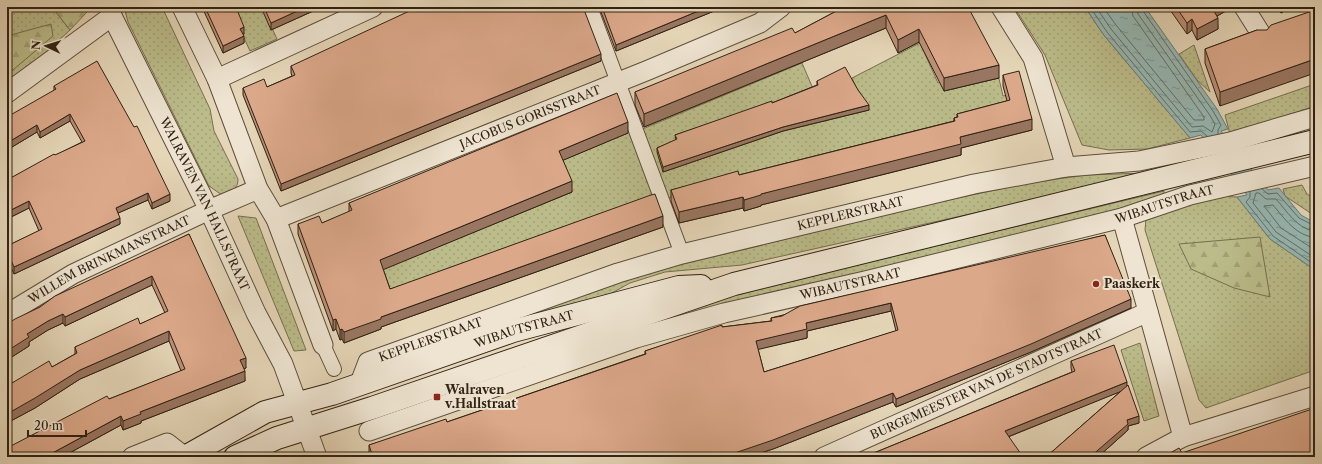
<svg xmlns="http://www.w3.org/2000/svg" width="1322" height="464" viewBox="0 0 1322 464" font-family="'Libre Caslon Text',serif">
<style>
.green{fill:url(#green-dots);stroke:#766f4e}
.forest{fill:url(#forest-firs);stroke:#766f4e}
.water{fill:url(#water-ripples);stroke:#6d7c74}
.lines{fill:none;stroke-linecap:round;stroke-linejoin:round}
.shore{stroke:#636d64;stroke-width:1}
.pedestrian-casing{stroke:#5d4f3c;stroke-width:16}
.minor-casing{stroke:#5d4f3c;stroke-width:21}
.secondary-casing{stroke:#302213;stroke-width:24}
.pedestrian{stroke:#eee4d1;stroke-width:14}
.minor{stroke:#eee4d1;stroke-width:19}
.secondary{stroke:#eee4d1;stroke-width:22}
.wall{fill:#bc9077;stroke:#302213;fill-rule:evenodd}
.shaded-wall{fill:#997661;stroke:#302213}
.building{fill:#dba88a;stroke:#302213;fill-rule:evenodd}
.poi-dot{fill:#8f2418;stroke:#eee4d1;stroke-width:1.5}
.labels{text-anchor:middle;stroke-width:4;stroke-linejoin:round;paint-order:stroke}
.street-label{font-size:12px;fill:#302213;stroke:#eee4d1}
.poi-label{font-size:12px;font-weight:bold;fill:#302213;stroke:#eee4d1;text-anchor:start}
</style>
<defs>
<pattern id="green-dots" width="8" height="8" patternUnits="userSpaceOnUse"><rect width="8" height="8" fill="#bbbc8a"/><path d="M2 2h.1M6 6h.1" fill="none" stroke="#a1a176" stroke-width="1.8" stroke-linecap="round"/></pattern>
<pattern id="forest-firs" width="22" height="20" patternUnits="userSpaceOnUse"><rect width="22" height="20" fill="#bbbc8a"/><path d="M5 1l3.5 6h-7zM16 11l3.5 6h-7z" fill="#a1a176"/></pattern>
<pattern id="water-ripples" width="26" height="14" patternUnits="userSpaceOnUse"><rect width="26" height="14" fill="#96b8b4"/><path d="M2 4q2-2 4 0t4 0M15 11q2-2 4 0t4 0" fill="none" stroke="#7b9591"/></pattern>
</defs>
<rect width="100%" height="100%" fill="#e5d6b8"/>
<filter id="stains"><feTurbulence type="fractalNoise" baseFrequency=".005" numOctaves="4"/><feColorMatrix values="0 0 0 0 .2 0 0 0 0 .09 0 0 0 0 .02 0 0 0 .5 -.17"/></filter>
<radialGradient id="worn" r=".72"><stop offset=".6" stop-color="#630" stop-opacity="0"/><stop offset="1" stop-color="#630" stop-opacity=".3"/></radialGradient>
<!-- green -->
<g class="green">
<path d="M 7,7 L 52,7 L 70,30 L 26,71 L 7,84 Z"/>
<path d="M 124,7 L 162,7 L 210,109 L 214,131 L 238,179 C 238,190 231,191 222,195 L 209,186 L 128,22 Z"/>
<path d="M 230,7 L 262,7 L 277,39 L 250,51 Z"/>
<path d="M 1014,7 L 1085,7 L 1103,34 L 1190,138 L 1147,149 L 1109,150 L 1082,145 L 1045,55 Z"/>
<path d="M 920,43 L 938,83 L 994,57 L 1003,96 L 1022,92 L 1026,104 L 951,131 L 655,201 L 354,310 L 347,214 L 630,125 L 633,133 L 802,63 L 823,112 L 863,102 L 852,78 Z"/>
<path d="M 1194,45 L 1195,48 L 1210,92 L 1197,80 L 1179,54 Z"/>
<path d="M 1315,84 L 1315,106 L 1230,134 L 1225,115 Z"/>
<path d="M 1145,173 L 1046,197 L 742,265 L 665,272 L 630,283 L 601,299 L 523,317 L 617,280 L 939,202 L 1028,183 L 1086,175 Z"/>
<path d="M 1302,185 L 1307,194 L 1315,199 L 1315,216 L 1285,196 L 1283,189 Z"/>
<path d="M 1164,191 L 1164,196 L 1122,209 L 658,322 L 656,313 Z"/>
<path d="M 1216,196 L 1237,197 L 1270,239 L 1315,270 L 1315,370 L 1206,408 L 1199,400 L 1145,230 L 1146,219 Z"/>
<path d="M 238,216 L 256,218 L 306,350 L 294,351 Z"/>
<path d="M 1140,343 L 1159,416 L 1144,421 L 1121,350 Z"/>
</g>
<!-- forest -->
<g class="forest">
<path d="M 52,7 L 88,7 L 87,12 L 70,30 Z"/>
<path d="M 51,24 L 53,36 L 7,75 L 7,36 Z"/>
<path d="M 1260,237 L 1270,297 L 1234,288 L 1191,269 L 1179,244 Z"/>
</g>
<!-- water -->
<path class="water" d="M 1085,7 L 1145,7 L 1217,109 L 1228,129 L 1221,131 L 1268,190 L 1279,188 L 1301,215 L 1315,223 L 1315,270 L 1270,239 L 1237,197 L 1247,195 L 1201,135 L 1190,138 L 1103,34 Z"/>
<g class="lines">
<!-- shore -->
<g class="shore">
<path d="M 1090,7 L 1107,32 L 1190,132 L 1201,131 L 1207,136"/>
<path d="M 1096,7 L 1111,29 L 1192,127 L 1203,126 L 1212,132 L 1215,124 L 1209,114 L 1138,14 L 1137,7"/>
<path d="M 1103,7 L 1116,25 L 1194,120 L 1204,120 L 1204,117 L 1133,16 L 1131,7"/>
<path d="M 1142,7 L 1143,11 L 1213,111 L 1221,125 L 1218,130 L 1218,134"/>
<path d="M 1262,189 L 1268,194 L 1277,193 L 1299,218 L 1315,226"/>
<path d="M 1250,192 L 1250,197 L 1246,202 L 1273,236 L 1315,265"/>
<path d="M 1315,231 C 1298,230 1286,210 1276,199 L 1266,199 L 1259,193 L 1256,193 L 1253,203 L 1276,232 L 1315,258"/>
<path d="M 1315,237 C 1297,237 1284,218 1273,205 L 1264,206 L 1281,228 L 1315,250"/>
</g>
<defs>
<g id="pedestrian">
<path d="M 590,7 L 682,254"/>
<path d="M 323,345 L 334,369"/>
</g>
<g id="minor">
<path id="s1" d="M 110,7 L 112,16 L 209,210 L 256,313 L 283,364 L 317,457"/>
<path d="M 182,7 L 217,79 L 258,189 L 276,219 L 323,345"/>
<path d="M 1001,7 L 1033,58 L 1066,167"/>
<path d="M 1244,7 L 1261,34"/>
<path d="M 217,79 L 373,7"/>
<path d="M 7,93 L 112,16"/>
<path d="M 1122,218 L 1183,437 L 1315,396"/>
<path id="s2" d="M 276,219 L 646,71 L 760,23 L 781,7"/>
<path id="s3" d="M 7,314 L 73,274 L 209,210 L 258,189"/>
<path id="s4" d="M 360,383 L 368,362 L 618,273 L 682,254 L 974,184 L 1066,167 L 1139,161 L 1230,142 L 1315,117"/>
<path id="s5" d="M 369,431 L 636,338 L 724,313 L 865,281 L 1122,218 L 1190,195 L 1315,166"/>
<path d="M 132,457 L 167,443 L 185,457"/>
<path id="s6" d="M 824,457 L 1148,312"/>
<path d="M 1146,457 L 1183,437"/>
</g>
<g id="secondary">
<path id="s7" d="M 185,457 L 265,412 L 332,394 L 513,331 L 679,287 L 701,286"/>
<path d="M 235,457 L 277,438 L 372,408 L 734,284 L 1315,141"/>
</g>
</defs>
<!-- pedestrian casing -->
<use href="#pedestrian" class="pedestrian-casing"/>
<!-- minor casing -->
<use href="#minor" class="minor-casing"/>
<!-- secondary casing -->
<use href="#secondary" class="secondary-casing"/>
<!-- pedestrian -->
<use href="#pedestrian" class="pedestrian"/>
<!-- minor -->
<use href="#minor" class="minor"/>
<!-- secondary -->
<use href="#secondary" class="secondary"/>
</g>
<!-- wall -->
<g class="wall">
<path d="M 202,7 L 236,7 L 244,34 L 243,35 L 244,43 L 223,53 Z"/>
<path d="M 261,7 L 322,7 L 271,30 Z"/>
<path d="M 599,7 L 724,7 L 616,51 Z"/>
<path d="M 844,7 L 968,7 L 999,78 L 944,91 L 919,42 L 898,53 L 886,28 L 644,127 L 635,105 L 635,92 L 795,33 Z"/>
<path d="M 1168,7 L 1231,7 L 1231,8 L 1217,16 L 1218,29 L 1197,40 L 1192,30 L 1187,34 Z"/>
<path d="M 1277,7 L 1291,7 L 1281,13 Z"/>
<path d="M 1257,30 L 1220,106 L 1205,63 L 1205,49 Z"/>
<path d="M 601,61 L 281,191 L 243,95 L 243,88 L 267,87 L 292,76 L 291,73 L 291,66 Z"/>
<path d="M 1003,75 L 1032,130 L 961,148 L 961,155 L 761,205 L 761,206 L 744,211 L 743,208 L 679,223 L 671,201 L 671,190 L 739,175 L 954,121 L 954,118 L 957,117 L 957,114 L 1007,101 L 1003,86 Z"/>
<path d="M 817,81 L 858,90 L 869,110 L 783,131 L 663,172 L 657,152 L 657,148 L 676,140 L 675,135 L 772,103 L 817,85 Z"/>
<path d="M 54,86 L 170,201 L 152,209 L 148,200 L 118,213 L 120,224 L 14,274 L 10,265 L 7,246 L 39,231 L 29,208 L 7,219 L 7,180 L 82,142 L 70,121 L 40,138 L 37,132 L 7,150 L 54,90 Z"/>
<path d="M 628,133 L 563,160 L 572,192 L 383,269 L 390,289 L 663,227 L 381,327 L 381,329 L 344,343 L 342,339 L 340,340 L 336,329 L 333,331 L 298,234 L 298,224 L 322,223 L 349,212 L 349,203 Z"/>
<path d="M 189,234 L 246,368 L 244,368 L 245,381 L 141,421 L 141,423 L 123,430 L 121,425 L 62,457 L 7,457 L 109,399 L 181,371 L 169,341 L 80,379 L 35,408 L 7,423 L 7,376 L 12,383 L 52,367 L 75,354 L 75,347 L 140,324 L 165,313 L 152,285 L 65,326 L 63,323 L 48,330 L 29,342 L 29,346 L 7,360 L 7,324 L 40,307 Z"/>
<path d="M 1105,235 L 1131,308 L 1031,352 L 896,407 L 893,402 L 773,449 L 748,457 L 370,457 L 369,454 L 369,445 L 447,422 L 645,354 L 645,351 L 722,327 L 771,321 L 771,318 ZM 891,311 L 896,331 L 764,372 L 758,349 L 807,338 L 807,331 Z"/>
<path d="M 1071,361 L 1127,386 L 1139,423 L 1128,426 L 1128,430 L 1098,457 L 1046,457 L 1121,391 L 1008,437 L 864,457 L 1072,372 L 1071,368 Z"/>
</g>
<!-- shaded-wall -->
<g class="shaded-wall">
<path d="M 306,7 L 322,7 L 271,30 L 271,23 Z"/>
<path d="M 708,7 L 724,7 L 616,51 L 616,45 Z"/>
<path d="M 1214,7 L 1231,7 L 1231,8 L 1212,19 L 1212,8 Z"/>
<path d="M 1281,7 L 1291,7 L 1281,13 Z"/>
<path d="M 886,15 L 886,28 L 644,127 L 644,114 Z"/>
<path d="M 1218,18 L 1218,29 L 1197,40 L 1197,29 Z"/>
<path d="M 1192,19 L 1192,30 L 1187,34 L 1187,23 Z"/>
<path d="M 244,27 L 244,34 L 240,36 L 240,29 Z"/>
<path d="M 919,29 L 919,42 L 898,53 L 898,40 Z"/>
<path d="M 244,36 L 244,43 L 223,53 L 223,46 Z"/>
<path d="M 601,54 L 601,61 L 281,191 L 281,184 Z"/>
<path d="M 1315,59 L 1315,73 L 1220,106 L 1220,92 Z"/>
<path d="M 999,65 L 999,78 L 944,91 L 944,78 Z"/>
<path d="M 869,105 L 869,110 L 783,131 L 663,172 L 663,167 L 783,127 Z"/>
<path d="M 70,114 L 70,121 L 40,138 L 40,132 Z"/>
<path d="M 1032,119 L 1032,130 L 961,148 L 961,155 L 761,205 L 761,206 L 744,211 L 744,200 L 761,194 L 960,137 Z"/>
<path d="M 628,122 L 628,133 L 559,162 L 559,151 Z"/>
<path d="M 37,125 L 37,132 L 7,150 L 7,143 Z"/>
<path d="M 572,181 L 572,192 L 380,271 L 380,260 Z"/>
<path d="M 148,193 L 148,200 L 116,214 L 116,208 Z"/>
<path d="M 170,194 L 170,201 L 152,209 L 152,203 Z"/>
<path d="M 743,197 L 743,208 L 679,223 L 679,212 Z"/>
<path d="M 29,201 L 29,208 L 7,219 L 7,212 Z"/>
<path d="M 663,216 L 663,227 L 381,327 L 381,329 L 344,343 L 344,332 L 381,317 Z"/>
<path d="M 120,218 L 120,224 L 14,274 L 14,267 Z"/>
<path d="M 10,258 L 10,265 L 7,267 L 7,260 Z"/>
<path d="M 152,276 L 152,285 L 65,326 L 65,317 Z"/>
<path d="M 1131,299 L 1131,308 L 1031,352 L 896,407 L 896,399 Z"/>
<path d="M 891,303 L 891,311 L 807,331 L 807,338 L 756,350 L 756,341 L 806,323 Z"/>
<path d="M 63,314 L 63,323 L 48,330 L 29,342 L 29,346 L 7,360 L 7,351 L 27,334 L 48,321 Z"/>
<path d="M 336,319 L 336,329 L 333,331 L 333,320 Z"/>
<path d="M 342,329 L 342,339 L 340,340 L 340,330 Z"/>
<path d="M 169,331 L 169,341 L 80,379 L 35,408 L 7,423 L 7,414 L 80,370 Z"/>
<path d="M 246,358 L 246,368 L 240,370 L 240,360 Z"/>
<path d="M 245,371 L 245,381 L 141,421 L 141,423 L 123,430 L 123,421 L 140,412 Z"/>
<path d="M 1127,382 L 1127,389 L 1005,438 L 1005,431 Z"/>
<path d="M 893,393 L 893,402 L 773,449 L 748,457 L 723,457 Z"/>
<path d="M 121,416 L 121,425 L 62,457 L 45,457 Z"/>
<path d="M 1139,416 L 1139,423 L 1128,426 L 1128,430 L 1098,457 L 1090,457 L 1127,420 Z"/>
</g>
<!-- building -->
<g class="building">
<path d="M 205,7 L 236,7 L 244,27 L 240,29 L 244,36 L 223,46 Z"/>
<path d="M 264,7 L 306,7 L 271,23 Z"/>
<path d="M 418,7 L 583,7 L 601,54 L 281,184 L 243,88 L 264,79 L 267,87 L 295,75 L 291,66 Z"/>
<path d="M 602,7 L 708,7 L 616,45 Z"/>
<path d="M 844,7 L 968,7 L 999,65 L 944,78 L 919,29 L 898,40 L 886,15 L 644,114 L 635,92 L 792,28 L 795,33 Z"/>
<path d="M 1176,7 L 1214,7 L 1212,8 L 1218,18 L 1197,29 L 1192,19 L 1187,23 Z"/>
<path d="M 1315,10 L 1315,59 L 1220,92 L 1205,49 L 1257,30 L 1267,30 L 1271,25 Z"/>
<path d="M 97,61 L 134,127 L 137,126 L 170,194 L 152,203 L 148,193 L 116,208 L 120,218 L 14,267 L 10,258 L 7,260 L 7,246 L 42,229 L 29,201 L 7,212 L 7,180 L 54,154 L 55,155 L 85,141 L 70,114 L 40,132 L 37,125 L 7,143 L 7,117 L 56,89 L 54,86 Z"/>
<path d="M 845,67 L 858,90 L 869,105 L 783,127 L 663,167 L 657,148 L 677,139 L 675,135 L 772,101 L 772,103 L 818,85 L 817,81 Z"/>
<path d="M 1019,71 L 1032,119 L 960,137 L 961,144 L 761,194 L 761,195 L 744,200 L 743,197 L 679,212 L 671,190 L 738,171 L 739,175 L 955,121 L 954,118 L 958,117 L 957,114 L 1010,100 L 1003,75 Z"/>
<path d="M 617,93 L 628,122 L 559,151 L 572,181 L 380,260 L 390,289 L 651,195 L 655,194 L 663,216 L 381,317 L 381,319 L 344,332 L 342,329 L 340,330 L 336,319 L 333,320 L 298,224 L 319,216 L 322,223 L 352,210 L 349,203 Z"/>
<path d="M 189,234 L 246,358 L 240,360 L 245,371 L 140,412 L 141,414 L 123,421 L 121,416 L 45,457 L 7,457 L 7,448 L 107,396 L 109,399 L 185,369 L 169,331 L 80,370 L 35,398 L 7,414 L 7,376 L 12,383 L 49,361 L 52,367 L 77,353 L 75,347 L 138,318 L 140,324 L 168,311 L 152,276 L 65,317 L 63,314 L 48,321 L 27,334 L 29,337 L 7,351 L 7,324 L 15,319 L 40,307 L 55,296 Z"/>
<path d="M 1105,235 L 1131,299 L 1031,344 L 896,399 L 893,393 L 773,440 L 723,457 L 373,457 L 369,445 L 446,419 L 447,422 L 646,354 L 645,351 L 722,325 L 722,327 L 772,321 L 771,318 L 782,316 L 800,306 ZM 891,303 L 898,330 L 764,372 L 756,341 L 807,329 L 806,323 Z"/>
<path d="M 1114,345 L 1127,382 L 1005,431 L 1023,457 L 864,457 L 1075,371 L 1071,361 Z"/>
<path d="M 1128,385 L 1139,416 L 1127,420 L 1128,424 L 1090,457 L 1046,457 Z"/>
<path d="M 1315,408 L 1315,457 L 1163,457 L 1179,448 L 1182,453 Z"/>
</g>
<!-- markers -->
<g class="poi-dot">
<circle cx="1096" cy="284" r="4"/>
<rect x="433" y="393" width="8" height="8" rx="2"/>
</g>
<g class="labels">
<!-- street labels -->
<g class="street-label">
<text dy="4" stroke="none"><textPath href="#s2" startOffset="274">JACOBUS GORISSTRAAT</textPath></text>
<text dy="4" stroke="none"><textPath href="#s5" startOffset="828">WIBAUTSTRAAT</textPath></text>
<text dy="4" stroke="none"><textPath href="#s1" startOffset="219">WALRAVEN VAN HALLSTRAAT</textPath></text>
<text dy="4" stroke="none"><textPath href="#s4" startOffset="528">KEPPLERSTRAAT</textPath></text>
<text dy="4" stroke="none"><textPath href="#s3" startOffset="116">WILLEM BRINKMANSTRAAT</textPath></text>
<text dy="4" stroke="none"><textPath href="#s5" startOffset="504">WIBAUTSTRAAT</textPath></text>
<text dy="4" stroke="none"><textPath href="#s7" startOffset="364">WIBAUTSTRAAT</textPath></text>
<text dy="4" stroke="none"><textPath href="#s4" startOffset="89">KEPPLERSTRAAT</textPath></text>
<text dy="4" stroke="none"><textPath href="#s6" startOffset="178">BURGEMEESTER VAN DE STADTSTRAAT</textPath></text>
</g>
<!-- poi labels -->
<g class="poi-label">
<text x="1104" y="288">Paaskerk</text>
<text x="445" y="394">Walraven<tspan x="445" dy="14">v.Hallstraat</tspan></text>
</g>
</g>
<!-- margin -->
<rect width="1322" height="464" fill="none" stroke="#e5d6b8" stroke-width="24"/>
<rect x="8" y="8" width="1306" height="448" fill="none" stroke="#302213" stroke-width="2"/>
<rect x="12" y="12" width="1298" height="440" fill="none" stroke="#302213"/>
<!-- north arrow -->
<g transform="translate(46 46) rotate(274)" stroke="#eee4d1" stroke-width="3" paint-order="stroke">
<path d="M0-3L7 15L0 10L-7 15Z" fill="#302213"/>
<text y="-6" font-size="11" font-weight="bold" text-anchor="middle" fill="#302213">N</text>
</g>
<!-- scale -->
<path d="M28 430v6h58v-6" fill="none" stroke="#302213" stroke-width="2"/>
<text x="34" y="430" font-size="12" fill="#302213" stroke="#eee4d1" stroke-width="3" paint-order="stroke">20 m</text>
<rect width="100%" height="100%" filter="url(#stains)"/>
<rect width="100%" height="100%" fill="url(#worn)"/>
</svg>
